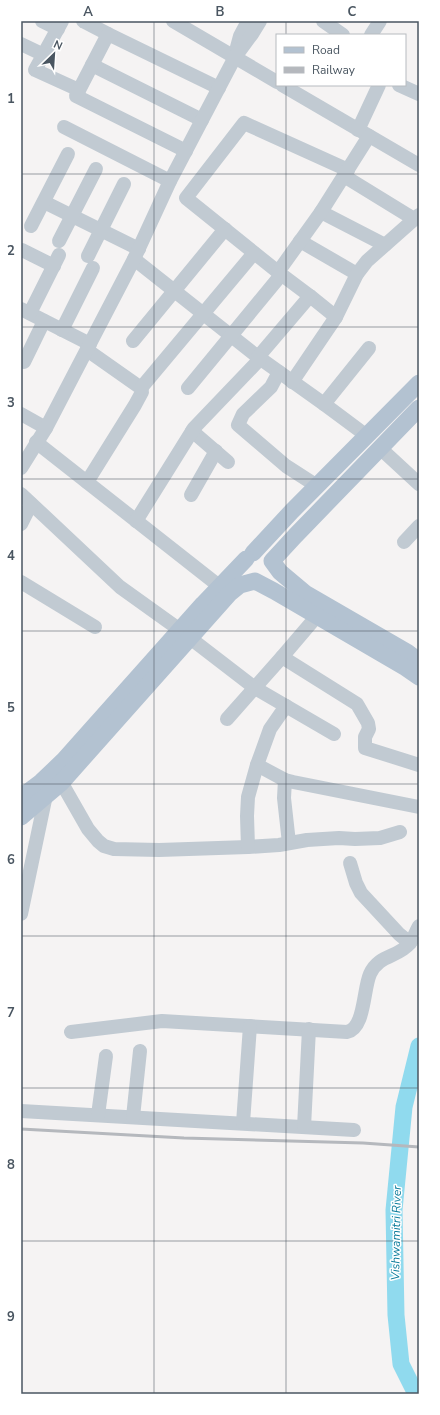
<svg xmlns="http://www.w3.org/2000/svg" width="440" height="1415" viewBox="0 0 440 1415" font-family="'Nunito Sans',sans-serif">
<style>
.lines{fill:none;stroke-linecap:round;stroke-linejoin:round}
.river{stroke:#90daee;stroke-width:17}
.minor{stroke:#c1cad2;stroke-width:14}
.major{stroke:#b3c2d1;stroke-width:17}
.rail{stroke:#b5b8bd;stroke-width:3}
.grid{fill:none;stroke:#4a5661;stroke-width:1;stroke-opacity:0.55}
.labels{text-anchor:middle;stroke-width:3;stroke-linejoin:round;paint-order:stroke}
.water-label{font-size:12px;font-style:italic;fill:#0c7c9b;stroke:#fff}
.neatline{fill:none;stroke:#4a5661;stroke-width:1.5}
.grid-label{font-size:13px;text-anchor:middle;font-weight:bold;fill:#4a5661}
</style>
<rect width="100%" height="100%" fill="#f5f3f3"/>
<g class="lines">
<!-- river -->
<path class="river" d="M 416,1394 L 401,1364 L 396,1315 L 394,1210 L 404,1107 L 419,1046"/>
<!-- minor -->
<g class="minor">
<path d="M 42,21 L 58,29"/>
<path d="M 62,21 L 35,70 L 79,90"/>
<path d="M 83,21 L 108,34"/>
<path d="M 173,21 L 277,82"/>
<path d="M 323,21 L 343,35"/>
<path d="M 371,35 L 380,21"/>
<path d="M 21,44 L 44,55"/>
<path d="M 237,47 L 240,36 L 248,21"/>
<path d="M 92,65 L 202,120"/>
<path d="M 282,85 L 419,165"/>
<path d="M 399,85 L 419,94"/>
<path d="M 64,127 L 170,181"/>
<path d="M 358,130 L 379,85"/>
<path d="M 186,151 L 76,96 L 108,34 L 219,88"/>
<path d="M 344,176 L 414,219"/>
<path d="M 44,202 L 139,249"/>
<path d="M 321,212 L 385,245"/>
<path d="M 31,226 L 68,154"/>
<path d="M 59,241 L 96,169"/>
<path d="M 300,241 L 357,274"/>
<path d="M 22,250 L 54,266"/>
<path d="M 88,256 L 124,184"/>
<path d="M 134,259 L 258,357 L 324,404 L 367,436"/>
<path d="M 278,272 L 186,198 L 244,123 L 348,170"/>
<path d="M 310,296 L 336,317"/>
<path d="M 21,309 L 90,344"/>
<path d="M 30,313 L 59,255"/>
<path d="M 62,330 L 93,268"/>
<path d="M 133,341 L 225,229"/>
<path d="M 87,350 L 141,388 L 142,392 L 135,405 L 87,482"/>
<path d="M 258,357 L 310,296 L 278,272 L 321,212 L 369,136"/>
<path d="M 24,362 L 44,321"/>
<path d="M 279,372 L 271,387 L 243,414 L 238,425 L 286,466 L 317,486"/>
<path d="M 292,382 L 336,317 L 357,274 L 367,261 L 419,215"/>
<path d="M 141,388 L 254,253"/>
<path d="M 188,388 L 281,275"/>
<path d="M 324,404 L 369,348"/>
<path d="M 21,414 L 46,428"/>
<path d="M 192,431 L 228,462"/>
<path d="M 36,442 L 228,593"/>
<path d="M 380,448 L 419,484"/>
<path d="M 21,468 L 46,428 L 134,259 L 170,181 L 235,57 L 252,34 L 260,21"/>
<path d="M 21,494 L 120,587 L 180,630"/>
<path d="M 191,495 L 216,451"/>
<path d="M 136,521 L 194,428 L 260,359"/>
<path d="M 21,524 L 31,504"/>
<path d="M 404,542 L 419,526"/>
<path d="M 21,582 L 95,627"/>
<path d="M 190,638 L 255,688 L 334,734"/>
<path d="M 282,657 L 357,704 L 368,723 L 369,729 L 365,737 L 365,748 L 419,765"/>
<path d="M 227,719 L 282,657 L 317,616"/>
<path d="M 257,765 L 285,780 L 293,782 L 419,807"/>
<path d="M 56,773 L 88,829 L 98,841 L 104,846 L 114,849 L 159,850 L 248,847 L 279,845 L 307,840 L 339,838 L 355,839 L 380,838 L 400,832"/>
<path d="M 285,780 L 284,798 L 289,843"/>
<path d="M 248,847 L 247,816 L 248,797 L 257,765 L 270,729 L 286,706"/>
<path d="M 350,863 L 356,883 L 361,893 L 399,934 L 410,943"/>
<path d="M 21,914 L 46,795 L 45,791"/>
<path d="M 71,1032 L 162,1021 L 347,1032 C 365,1028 363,990 370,974 C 379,954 398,958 410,943 C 414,938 416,931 419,926"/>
<path d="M 21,1111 L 354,1130"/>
<path d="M 98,1115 L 106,1056"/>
<path d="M 133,1117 L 140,1051"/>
<path d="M 243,1123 L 250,1026"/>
<path d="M 304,1127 L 309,1029"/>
</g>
<!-- major -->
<g class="major">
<path d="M 419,408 L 295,536 L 272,561 L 280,572 L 305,593 L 407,652 L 419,661"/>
<path d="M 253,553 L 292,511 L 419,383"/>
<path d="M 21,797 L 41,782 L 64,760 L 203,604 L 246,559"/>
<path d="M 21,817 L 61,783 L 229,594 L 240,585 L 255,581 L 274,591 L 406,668 L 419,677"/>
</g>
<!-- rail -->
<path class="rail" d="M 21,1129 L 184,1138 L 363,1143 L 419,1147"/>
</g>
<!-- grid -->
<path class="grid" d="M 154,21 L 154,1394M 286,21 L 286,35M 286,85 L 286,1394M 21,174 L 419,174M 21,327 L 419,327M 21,479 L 419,479M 21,631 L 419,631M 21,784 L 419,784M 21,936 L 419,936M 21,1088 L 419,1088M 21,1241 L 419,1241"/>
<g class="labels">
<!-- water labels -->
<g class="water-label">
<text transform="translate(396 1233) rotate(-89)" y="4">Vishwamitri River</text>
</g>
</g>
<!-- border -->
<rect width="440" height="1415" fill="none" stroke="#ffffff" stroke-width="44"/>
<!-- legend -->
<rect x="276" y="34" width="130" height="52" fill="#ffffff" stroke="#b7bbc0"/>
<rect x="284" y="47" width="20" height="6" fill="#b3c2d1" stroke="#b7bbc0"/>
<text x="312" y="54" font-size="12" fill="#4a5661">Road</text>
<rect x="284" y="67" width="20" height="6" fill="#b5b8bd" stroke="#b7bbc0"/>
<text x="312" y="74" font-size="12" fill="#4a5661">Railway</text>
<!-- north arrow -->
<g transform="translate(54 54) rotate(25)" stroke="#ffffff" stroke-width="3" paint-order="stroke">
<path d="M0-3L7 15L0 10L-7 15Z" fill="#4a5661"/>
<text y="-6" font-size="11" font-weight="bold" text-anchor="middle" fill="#4a5661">N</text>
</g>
<rect x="22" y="22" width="396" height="1371" class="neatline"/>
<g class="grid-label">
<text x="88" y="16">A</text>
<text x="220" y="16">B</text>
<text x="352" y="16">C</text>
<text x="11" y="103">1</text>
<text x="11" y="255">2</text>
<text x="11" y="407">3</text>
<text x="11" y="560">4</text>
<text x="11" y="712">5</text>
<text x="11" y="864">6</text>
<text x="11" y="1017">7</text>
<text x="11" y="1169">8</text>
<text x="11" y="1321">9</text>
</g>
</svg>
